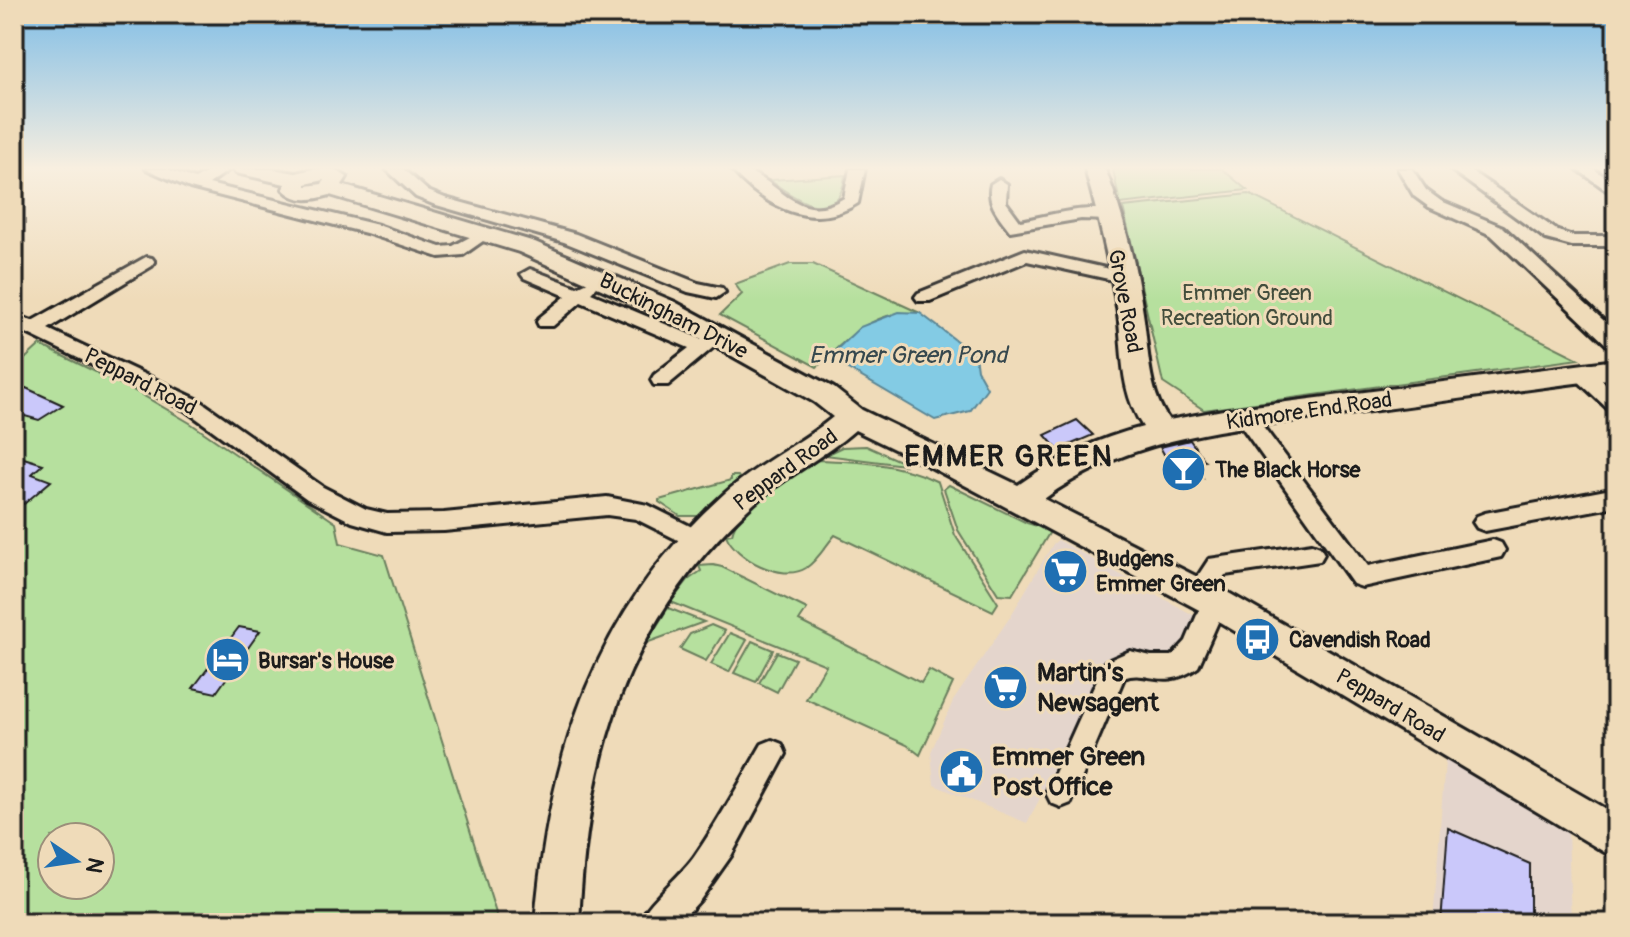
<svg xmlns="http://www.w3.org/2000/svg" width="1630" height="937" viewBox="0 0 1630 937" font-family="Pangolin,sans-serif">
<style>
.built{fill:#e4d5cc}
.green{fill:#b6e09e;stroke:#697e5d;stroke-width:2;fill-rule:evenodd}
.water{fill:#83cbe4;stroke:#5a8594;stroke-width:2}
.building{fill:#cac8fa;stroke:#1c1c1c;stroke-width:2}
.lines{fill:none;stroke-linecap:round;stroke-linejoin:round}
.street-casing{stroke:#1c1c1c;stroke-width:6}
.secondary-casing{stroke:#1c1c1c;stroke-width:6}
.street{fill:#efdbb9;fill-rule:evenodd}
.secondary{fill:#efdbb9;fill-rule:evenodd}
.labels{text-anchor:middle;stroke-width:6;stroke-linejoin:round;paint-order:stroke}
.park-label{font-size:22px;fill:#424d3c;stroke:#efdbb9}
.street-label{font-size:22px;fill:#1c1c1c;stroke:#efdbb9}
.poi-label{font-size:22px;font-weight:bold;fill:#1c1c1c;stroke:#efdbb9;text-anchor:start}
.water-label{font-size:24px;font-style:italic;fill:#36484e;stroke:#efdbb9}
.near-poi-label{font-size:26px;font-weight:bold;fill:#1c1c1c;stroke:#efdbb9;text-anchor:start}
.district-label{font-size:30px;font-weight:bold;letter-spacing:2px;fill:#1c1c1c;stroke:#efdbb9}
</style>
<rect width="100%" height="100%" fill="#efdbb9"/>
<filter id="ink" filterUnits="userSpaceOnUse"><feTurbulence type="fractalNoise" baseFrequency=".0125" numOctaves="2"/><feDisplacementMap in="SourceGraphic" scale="16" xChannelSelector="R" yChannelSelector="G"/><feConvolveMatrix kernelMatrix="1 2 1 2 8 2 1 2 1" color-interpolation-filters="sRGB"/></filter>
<g filter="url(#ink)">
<!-- built -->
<g class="built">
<path d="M 1058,540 L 1195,616 L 1172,662 L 1109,666 L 1027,823 L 934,785 L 931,752 L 953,701 L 1010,617 L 1053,544 Z"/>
<path d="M 1446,747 L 1568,828 L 1571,923 L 1433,923 Z"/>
</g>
<!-- green -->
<g class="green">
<path d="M 1113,169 L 1222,169 L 1247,190 L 1120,204 Z"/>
<path d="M 845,175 C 839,229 796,200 770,180 Z"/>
<path d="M 1249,194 L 1579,359 L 1204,410 L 1163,383 L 1123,207 Z"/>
<path d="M 790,264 L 813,264 L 920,313 C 873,309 849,337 817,367 L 720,315 L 742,294 L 735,284 Z"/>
<path d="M 40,345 L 137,392 L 190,423 L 336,523 L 340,543 L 384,555 L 499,923 L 14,923 L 14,369 ZM 52,837 L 100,837 L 100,885 L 52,885 Z"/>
<path d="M 866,446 L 902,462 L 904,465 L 825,455 L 842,447 Z"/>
<path d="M 816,460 C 856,461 901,463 938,482 L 955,535 L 998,603 L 993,611 L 835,535 C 826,545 818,560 806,568 C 782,583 735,558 726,535 L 732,534 C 737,507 793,475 816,460 Z"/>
<path d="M 731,476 L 738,476 L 741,481 L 700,516 L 680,516 L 659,502 L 659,500 L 731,480 Z"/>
<path d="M 949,485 L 1027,523 L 1051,530 L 1012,595 L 998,594 L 958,530 L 944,489 Z"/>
<path d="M 713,565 L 722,567 L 807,609 L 799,621 L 921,683 L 929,670 L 953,683 L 920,755 L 907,745 L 806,699 L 826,665 L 671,602 L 688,580 L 701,571 L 699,566 Z"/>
<path d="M 668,608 L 704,622 L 646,643 Z"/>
<path d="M 711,625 L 725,631 L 706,661 L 680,649 L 690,634 Z"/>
<path d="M 730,633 L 747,640 L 729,672 L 711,664 Z"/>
<path d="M 752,641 L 773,650 L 756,682 L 734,673 Z"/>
<path d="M 777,652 L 795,659 L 777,692 L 759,683 Z"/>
</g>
<!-- water -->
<path class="water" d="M 899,312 L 920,313 L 975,355 L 977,370 L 987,388 L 970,411 L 935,420 L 838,363 L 835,351 L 860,327 Z"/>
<!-- building -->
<g class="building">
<path d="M 26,388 L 63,405 L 39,420 L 25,416 L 14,423 L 14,395 Z"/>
<path d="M 1077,420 L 1093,435 L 1058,450 L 1045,435 Z"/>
<path d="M 1190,440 L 1205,461 L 1193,464 L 1203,478 L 1183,482 L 1175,474 L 1160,447 Z"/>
<path d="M 14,455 L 43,464 L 32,474 L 51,481 L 24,504 L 14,501 Z"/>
<path d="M 239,627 L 260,631 L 216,693 L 193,688 Z"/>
<path d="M 1448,828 L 1530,864 L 1530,923 L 1441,923 Z"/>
</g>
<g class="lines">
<defs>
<g id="street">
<path d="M 146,169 L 167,169 L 195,179 L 213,169 L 230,169 L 209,184 L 378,225 L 440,247 L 453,246 L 485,229 L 493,234 L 463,255 L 439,257 L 366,233 L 190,188 Z"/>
<path d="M 386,169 L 403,169 L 428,191 L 445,198 L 576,234 L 698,283 L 722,288 L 725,292 L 716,298 L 688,292 L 564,242 L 433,204 L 416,197 Z"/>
<path d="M 731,169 C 775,167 793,231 844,198 L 850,169 L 865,169 L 858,203 C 813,233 764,206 731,169 Z"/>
<path d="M 1398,169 L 1412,169 L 1426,190 L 1441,201 L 1503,227 L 1616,332 L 1616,349 L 1609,347 L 1491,235 L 1429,207 L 1414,196 Z"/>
<path d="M 1450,169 L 1468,169 L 1558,231 L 1573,236 L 1616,236 L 1616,246 L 1572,246 L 1546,239 Z"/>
<path d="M 1577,169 L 1594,169 L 1616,185 L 1616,197 Z"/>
<path d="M 999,179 L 1007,184 L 1006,202 L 1020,221 C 1043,217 1099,200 1117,215 L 1109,220 L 1081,219 L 1010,231 C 999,216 986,203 991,184 Z"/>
<path d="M 1025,250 L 1128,273 L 1131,277 L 1122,282 L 1027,261 L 930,301 L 918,301 L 915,297 L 918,293 Z"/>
<path d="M 146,257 L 152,258 L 155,262 L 152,266 L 48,329 L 199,400 L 323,487 L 366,509 L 387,514 L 444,513 L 607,497 L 648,505 L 706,534 L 710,541 L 706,548 L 698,550 L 636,519 L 607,515 L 444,531 L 387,532 L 352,522 L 307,499 L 185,410 L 14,327 L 14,314 L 32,321 Z"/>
<path d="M 530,269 L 577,287 L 588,282 L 594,283 L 597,287 L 591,293 L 701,339 L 711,335 L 721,341 L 668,385 L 654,385 L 651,380 L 654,375 L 689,348 L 581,302 L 553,326 L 539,326 L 537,322 L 539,318 L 566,296 L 524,278 L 521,274 Z"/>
<path d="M 1582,366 L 1589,368 L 1616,393 L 1616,412 L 1609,410 L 1575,378 L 1572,373 Z"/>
<path d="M 1246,411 L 1253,413 L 1368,566 L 1493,540 L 1501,543 L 1505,550 L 1501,557 L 1362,587 L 1353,584 L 1239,423 L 1236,418 L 1239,413 Z"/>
<path d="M 1606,490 L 1616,497 L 1614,505 L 1606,508 L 1485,531 L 1477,528 L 1473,522 L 1477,516 L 1485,513 Z"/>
<path d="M 1312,544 L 1320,547 L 1324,554 L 1320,561 L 1225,575 L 1213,592 L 1224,595 L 1227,602 L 1198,667 C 1163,692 1146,668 1124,678 L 1071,803 L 1061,807 L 1051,803 L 1046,793 L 1105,662 L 1130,651 L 1151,656 L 1172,656 L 1186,641 L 1202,603 L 1189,601 L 1186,594 L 1209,559 Z"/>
<path d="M 772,740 L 782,744 L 786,754 L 731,856 L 700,900 L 679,923 L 639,923 C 647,902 679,878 694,857 C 719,821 740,782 762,744 Z"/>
</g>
<path id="secondary" d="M 233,169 L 272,169 L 296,173 L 313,169 L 334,169 L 347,177 L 342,185 L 535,242 L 675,302 L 834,388 L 862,410 L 1018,485 C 1056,458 1098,438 1143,427 C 1118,388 1124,351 1117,307 C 1109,261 1098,214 1085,169 L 1105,169 C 1123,213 1136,265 1143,313 C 1149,350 1147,389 1169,420 L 1223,410 L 1616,360 L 1616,378 C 1531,388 1447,401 1363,412 C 1253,427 1136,430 1044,499 L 1227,592 L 1616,815 L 1616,859 L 1203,612 L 927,465 L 855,430 C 821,460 779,479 747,510 C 623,626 587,759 579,923 L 535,923 C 549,754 594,611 724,494 C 757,464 799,445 833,417 L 814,402 L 657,314 L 519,252 L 330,195 C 313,200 296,203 283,189 L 285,184 L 236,173 ZM 324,180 L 322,184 L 306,186 L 306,184 Z"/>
</defs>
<!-- street casing -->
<use href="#street" class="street-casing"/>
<!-- secondary casing -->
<use href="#secondary" class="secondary-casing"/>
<!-- street -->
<use href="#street" class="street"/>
<!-- secondary -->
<use href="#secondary" class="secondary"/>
</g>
</g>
<!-- sky -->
<linearGradient id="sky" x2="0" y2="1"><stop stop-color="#7fbde6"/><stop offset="0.56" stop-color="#f8efe0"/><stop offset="1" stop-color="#f8efe0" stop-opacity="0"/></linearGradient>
<rect width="1630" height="300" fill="url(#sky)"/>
<!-- icons -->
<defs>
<symbol id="bar-disc" viewBox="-11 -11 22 22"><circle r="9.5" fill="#1f6fb2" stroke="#efdbb9"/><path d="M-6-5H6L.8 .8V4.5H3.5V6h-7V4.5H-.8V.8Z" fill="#fff"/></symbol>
<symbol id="supermarket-disc" viewBox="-11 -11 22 22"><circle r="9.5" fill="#1f6fb2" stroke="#efdbb9"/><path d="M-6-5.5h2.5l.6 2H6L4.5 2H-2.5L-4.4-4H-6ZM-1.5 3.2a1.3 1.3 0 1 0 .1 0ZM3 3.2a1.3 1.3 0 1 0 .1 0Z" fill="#fff"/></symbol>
<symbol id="bus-disc" viewBox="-11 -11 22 22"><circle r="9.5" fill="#1f6fb2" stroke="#efdbb9"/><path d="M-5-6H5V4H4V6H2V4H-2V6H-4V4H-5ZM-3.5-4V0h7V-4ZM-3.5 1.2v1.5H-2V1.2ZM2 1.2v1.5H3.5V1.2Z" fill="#fff"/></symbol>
<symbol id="hotel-disc" viewBox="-11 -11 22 22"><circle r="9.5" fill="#1f6fb2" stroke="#efdbb9"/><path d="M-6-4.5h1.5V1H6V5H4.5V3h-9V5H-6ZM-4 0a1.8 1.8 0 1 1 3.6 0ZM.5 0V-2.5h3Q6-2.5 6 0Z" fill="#fff"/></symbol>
<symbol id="civic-disc" viewBox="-11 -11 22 22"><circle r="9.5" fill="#1f6fb2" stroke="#efdbb9"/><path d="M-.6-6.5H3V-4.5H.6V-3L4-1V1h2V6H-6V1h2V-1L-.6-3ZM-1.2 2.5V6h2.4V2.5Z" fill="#fff"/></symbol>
</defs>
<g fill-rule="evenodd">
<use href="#bar-disc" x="1158" y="444" width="51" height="51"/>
<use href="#supermarket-disc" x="1040" y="546" width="51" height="51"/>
<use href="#bus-disc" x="1232" y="614" width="51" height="51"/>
<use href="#hotel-disc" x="202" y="634" width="51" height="51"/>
<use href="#supermarket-disc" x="980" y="662" width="51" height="51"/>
<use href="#civic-disc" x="936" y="746" width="51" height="51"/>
</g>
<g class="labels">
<!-- park labels -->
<g class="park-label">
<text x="1247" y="300">Emmer Green<tspan x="1247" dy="25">Recreation Ground</tspan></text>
</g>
<!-- street labels -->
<g class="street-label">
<text transform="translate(1126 301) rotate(79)" y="8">Grove Road</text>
<text transform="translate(674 315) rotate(27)" y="8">Buckingham Drive</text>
<text transform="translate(141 381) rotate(27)" y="8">Peppard Road</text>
<text transform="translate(1309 410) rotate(-8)" y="8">Kidmore End Road</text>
<text transform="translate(785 469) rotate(-36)" y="8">Peppard Road</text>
<text transform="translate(1391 705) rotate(31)" y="8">Peppard Road</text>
</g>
<!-- poi labels -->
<g class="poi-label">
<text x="1215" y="477">The Black Horse</text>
<text x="1096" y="566">Budgens<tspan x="1096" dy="25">Emmer Green</tspan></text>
<text x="1289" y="647">Cavendish Road</text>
<text x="258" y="668">Bursar's House</text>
</g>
<!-- water labels -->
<g class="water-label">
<text x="908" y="363">Emmer Green Pond</text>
</g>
<!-- near-poi labels -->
<g class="near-poi-label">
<text x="1037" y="681">Martin's<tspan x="1037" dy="30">Newsagent</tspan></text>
<text x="992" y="765">Emmer Green<tspan x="992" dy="30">Post Office</tspan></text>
</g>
<!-- district labels -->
<g class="district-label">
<text x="1009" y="466">EMMER GREEN</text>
</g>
</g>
<!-- margin -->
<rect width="1630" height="937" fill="none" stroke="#efdbb9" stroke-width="48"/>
<rect x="24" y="24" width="1582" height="889" fill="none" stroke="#1c1c1c" stroke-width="3" filter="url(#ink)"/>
<!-- north arrow -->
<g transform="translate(76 861) rotate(103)"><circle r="38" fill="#efdbb9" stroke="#9b8f7a" stroke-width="2"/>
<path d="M0-6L14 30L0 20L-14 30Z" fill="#1f6fb2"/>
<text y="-12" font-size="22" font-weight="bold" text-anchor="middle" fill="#1c1c1c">N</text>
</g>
</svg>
